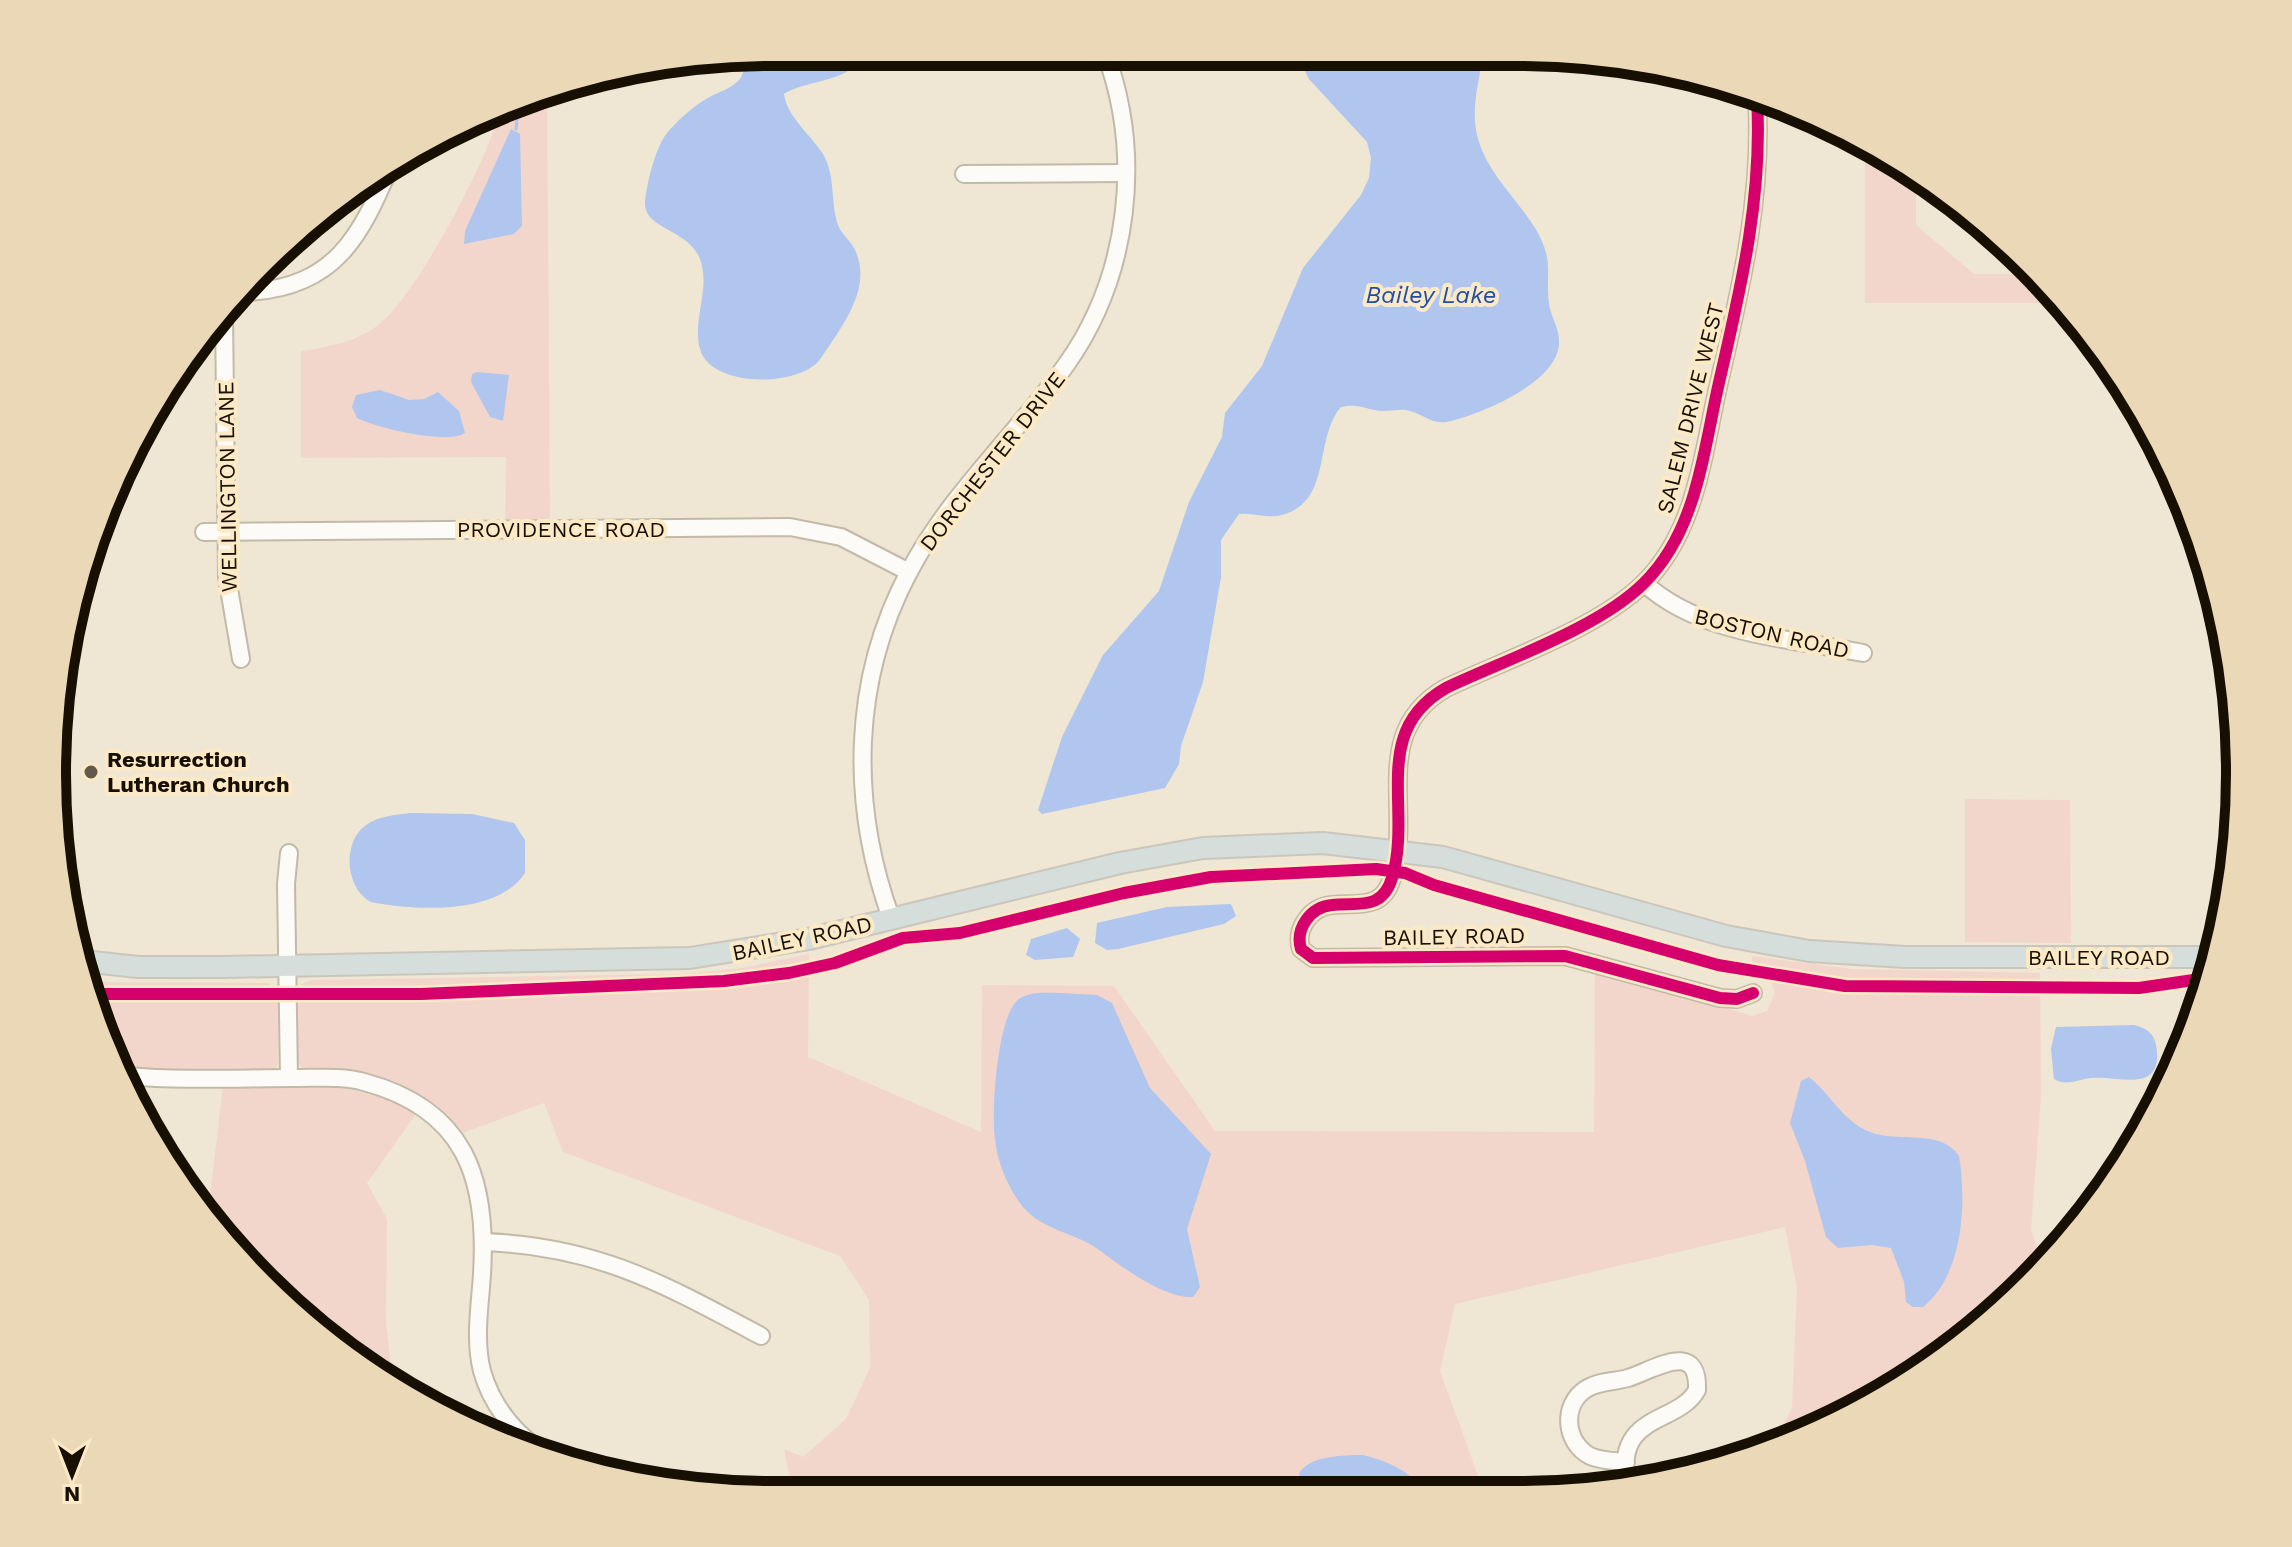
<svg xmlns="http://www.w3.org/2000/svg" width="2292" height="1547" viewBox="0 0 2292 1547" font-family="'Work Sans',sans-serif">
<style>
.green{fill:#f2d6cc}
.water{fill:#b0c6ee}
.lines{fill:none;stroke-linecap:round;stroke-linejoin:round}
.stream{stroke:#b0c6ee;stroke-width:3}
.minor-casing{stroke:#c2baa9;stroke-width:20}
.major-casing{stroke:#cbc6bc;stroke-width:24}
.minor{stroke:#fdfbf8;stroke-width:16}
.major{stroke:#d6dedc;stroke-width:20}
.cycleway-casing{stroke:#fce9c6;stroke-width:17}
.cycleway{stroke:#d6006c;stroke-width:12}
.poi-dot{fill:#635a4b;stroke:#fce9c6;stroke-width:3}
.labels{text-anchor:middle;stroke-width:8;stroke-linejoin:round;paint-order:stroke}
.street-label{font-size:22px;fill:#170f02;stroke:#fce9c6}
.poi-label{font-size:22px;font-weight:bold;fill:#170f02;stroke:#fce9c6;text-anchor:start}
.water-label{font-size:24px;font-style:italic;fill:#204daa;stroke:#fce9c6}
.rim{fill:none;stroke:#170f02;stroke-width:10}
</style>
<rect width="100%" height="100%" fill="#efe6d3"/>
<!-- green -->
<g class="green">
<path d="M 547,89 L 550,522 L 505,522 L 506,457 L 301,458 L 301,351 C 330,347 360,341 382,322 C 417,292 491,156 499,111 Z"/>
<path d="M 1865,146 L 1916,183 L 1916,225 L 1974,274 L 2037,274 L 2061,303 L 1865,303 Z"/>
<path d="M 1965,799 L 2070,800 L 2071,943 L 1965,942 Z"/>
<path d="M 809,954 L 808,1057 L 981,1132 L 982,985 L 1114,986 L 1215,1131 L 1594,1132 L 1595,968 L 1753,1016 L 1767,1011 L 1775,993 L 1770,979 L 1752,971 L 1752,956 L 1852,969 L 2040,973 L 2041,1096 L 2031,1230 L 2043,1266 L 2029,1283 L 1920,1373 L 1795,1440 L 1772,1447 L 1792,1408 L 1797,1288 L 1785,1227 L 1455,1304 L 1440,1371 L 1485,1495 L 793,1495 L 784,1449 L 803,1457 L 846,1419 L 870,1368 L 869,1300 L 840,1256 L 563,1152 L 544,1103 L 460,1134 C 414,1081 372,1072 304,1070 L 298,1063 L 297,1000 L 301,984 L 312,980 L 680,974 L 742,968 Z"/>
<path d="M 91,982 L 268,983 L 278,998 L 278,1065 L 273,1070 L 171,1072 L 124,1069 Z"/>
<path d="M 223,1087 C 288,1087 358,1077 416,1114 L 367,1183 L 387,1219 L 386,1321 L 392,1376 L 264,1284 L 208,1211 Z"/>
</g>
<!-- water -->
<g class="water">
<path d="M 774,52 L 861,52 C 856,83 806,79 784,94 C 787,117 811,135 823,154 C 836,176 830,202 838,225 C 841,234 851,241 855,250 C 873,288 842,326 821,358 C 801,388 710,388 700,349 C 692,319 711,289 700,259 C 689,229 643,229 645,202 C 647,183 655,148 667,133 C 678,120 693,106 708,98 C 718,92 731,89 739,80 C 745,73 744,65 744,57 Z"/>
<path d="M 1305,52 L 1484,52 C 1479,82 1469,112 1479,142 C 1489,174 1517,199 1535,228 C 1555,261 1545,272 1549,304 C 1551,318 1560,328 1559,344 C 1557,382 1484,413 1451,421 C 1431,426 1425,414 1406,410 C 1399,409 1390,411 1382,411 C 1365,410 1361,403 1341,407 C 1313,440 1333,501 1282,515 C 1266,519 1253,512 1239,514 L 1221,540 L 1221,577 L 1203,682 L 1181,746 L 1179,764 L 1165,788 L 1042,814 L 1038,810 L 1062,737 L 1103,655 L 1159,591 L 1189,502 L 1222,437 L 1225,413 L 1262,366 L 1303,268 L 1361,195 L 1369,178 L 1371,158 L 1367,142 L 1309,79 L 1303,67 Z"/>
<path d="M 511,129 L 520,134 L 522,226 L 514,234 L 464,244 L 465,231 Z"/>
<path d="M 477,372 L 509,375 L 503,421 L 490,417 L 471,382 L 472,374 Z"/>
<path d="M 380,390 L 409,400 L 424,399 L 438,392 L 459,411 L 465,433 C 448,445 376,428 357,418 L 352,407 L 356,395 Z"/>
<path d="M 410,813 L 472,814 L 514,823 L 525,840 L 525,873 C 498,915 415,911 371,902 C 345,888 342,842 366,825 C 379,816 395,815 410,813 Z"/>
<path d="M 1231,904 L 1236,916 L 1224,924 L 1118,949 L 1107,950 L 1095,943 L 1097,923 L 1167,907 Z"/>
<path d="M 1067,928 L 1080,939 L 1073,957 L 1035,960 L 1026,955 L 1031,939 Z"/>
<path d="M 1060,993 L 1097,995 L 1112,1003 L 1150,1088 L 1211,1154 L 1187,1229 L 1200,1287 L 1193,1297 C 1166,1299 1123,1268 1102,1252 C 1078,1233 1043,1231 1023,1207 C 1008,1188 998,1164 995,1140 C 991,1114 997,1014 1019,999 C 1030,991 1047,993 1060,993 Z"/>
<path d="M 2134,1025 C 2146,1028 2154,1033 2156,1045 C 2165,1096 2117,1075 2091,1078 C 2078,1079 2068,1087 2054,1079 L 2051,1049 L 2056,1027 Z"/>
<path d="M 1809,1077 C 1833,1096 1844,1125 1876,1134 C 1901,1141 1943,1130 1959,1156 C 1967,1204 1963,1275 1923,1307 L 1913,1307 L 1906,1302 L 1904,1282 L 1891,1248 L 1872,1245 L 1838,1248 L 1826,1237 L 1805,1161 L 1790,1123 L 1801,1081 Z"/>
<path d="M 1363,1455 C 1388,1461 1413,1472 1427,1495 L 1310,1495 L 1299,1474 C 1307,1456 1344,1455 1363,1455 Z"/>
</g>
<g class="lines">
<!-- stream -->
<path class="stream" d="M 516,129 L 519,101"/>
<defs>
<g id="minor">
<path d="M 964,174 L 1126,173"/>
<path d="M 247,292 C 335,288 361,236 391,164"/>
<path d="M 224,313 L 227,577 L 241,659"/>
<path d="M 204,532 L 790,527 L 841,537 L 909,572"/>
<path d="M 1644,583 C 1701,635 1789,638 1863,653"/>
<path d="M 891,918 C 850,804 851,681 909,572 C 949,495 1016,435 1066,365 C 1130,275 1143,154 1105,52"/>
<path d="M 2205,985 L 2205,957"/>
<path d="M 1753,993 L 1737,999 L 1720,998 L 1565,956 L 1313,958 L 1301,949 C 1295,929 1310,907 1332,905 C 1358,902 1382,911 1392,878 C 1413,809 1369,732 1446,688 C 1505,660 1599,628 1644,583 C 1696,532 1703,454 1718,387 C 1740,291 1763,198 1757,99"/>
<path d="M 127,1076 C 183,1081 240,1078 297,1078 C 319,1078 343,1076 364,1082 C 465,1109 488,1178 482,1274 C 480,1306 474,1339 482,1371 C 491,1403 512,1430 538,1449"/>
<path d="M 289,1078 L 286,884 L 289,853"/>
<path d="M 484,1242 C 597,1246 664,1284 761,1336"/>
<path d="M 1626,1462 C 1614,1461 1601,1461 1590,1456 C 1565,1443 1561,1405 1586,1389 C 1598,1381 1614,1382 1628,1378 C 1652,1371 1699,1338 1697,1390 C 1678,1425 1614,1412 1627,1484"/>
</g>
<path id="major" d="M 83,961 L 138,967 L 223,967 L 690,958 L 809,939 L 1120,863 L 1203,848 L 1323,843 L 1443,857 L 1726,936 L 1809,951 L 1905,957 L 2213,957"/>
</defs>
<!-- minor casing -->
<use href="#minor" class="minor-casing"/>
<!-- major casing -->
<use href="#major" class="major-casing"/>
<!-- minor -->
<use href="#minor" class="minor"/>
<!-- major -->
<use href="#major" class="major"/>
<defs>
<g id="cycleway">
<path d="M 1753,993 L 1737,999 L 1720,998 L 1565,956 L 1313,958 L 1301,949 C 1295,929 1310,907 1332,905 C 1358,902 1382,911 1392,878 C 1413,809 1369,732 1446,688 C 1505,660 1599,628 1644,583 C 1696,532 1703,454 1718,387 C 1740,291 1763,198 1757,99"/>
<path d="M 96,994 L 421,994 L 724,981 L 789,973 L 835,963 L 903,938 L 960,933 L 1124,893 L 1211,877 L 1376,869 L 1405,873 L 1434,885 L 1718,965 L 1845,986 L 2139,988 L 2207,978"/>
</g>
</defs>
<!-- cycleway casing -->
<use href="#cycleway" class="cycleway-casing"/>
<!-- cycleway -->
<use href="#cycleway" class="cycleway"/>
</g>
<!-- markers -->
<circle class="poi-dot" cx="91" cy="772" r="8"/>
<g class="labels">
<!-- street labels -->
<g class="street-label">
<text transform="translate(1690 408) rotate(-76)" y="8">SALEM DRIVE WEST</text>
<text transform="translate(992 461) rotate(-52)" y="8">DORCHESTER DRIVE</text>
<text transform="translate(227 487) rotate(-91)" y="8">WELLINGTON LANE</text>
<text x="561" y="537">PROVIDENCE ROAD</text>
<text transform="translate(1772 633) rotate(13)" y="8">BOSTON ROAD</text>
<text transform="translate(1454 936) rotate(-1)" y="8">BAILEY ROAD</text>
<text transform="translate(802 938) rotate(-12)" y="8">BAILEY ROAD</text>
<text x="2099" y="965">BAILEY ROAD</text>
</g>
<!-- poi labels -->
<g class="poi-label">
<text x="107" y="767">Resurrection<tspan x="107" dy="25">Lutheran Church</tspan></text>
</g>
<!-- water labels -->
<g class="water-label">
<text x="1431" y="303">Bailey Lake</text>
</g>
</g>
<!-- crop -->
<path d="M0 0H2292V1547H0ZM773 66H1519A707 707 0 0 1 2226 773V774A707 707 0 0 1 1519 1481H773A707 707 0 0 1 66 774V773A707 707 0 0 1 773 66Z" fill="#ead8b6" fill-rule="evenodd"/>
<path class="rim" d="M773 66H1519A707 707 0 0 1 2226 773V774A707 707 0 0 1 1519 1481H773A707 707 0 0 1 66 774V773A707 707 0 0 1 773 66Z"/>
<!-- north arrow -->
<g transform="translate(72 1475) rotate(180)" stroke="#fce9c6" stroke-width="6" paint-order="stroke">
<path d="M0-6L14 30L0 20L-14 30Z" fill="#170f02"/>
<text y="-12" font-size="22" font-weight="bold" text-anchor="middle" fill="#170f02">N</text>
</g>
</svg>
